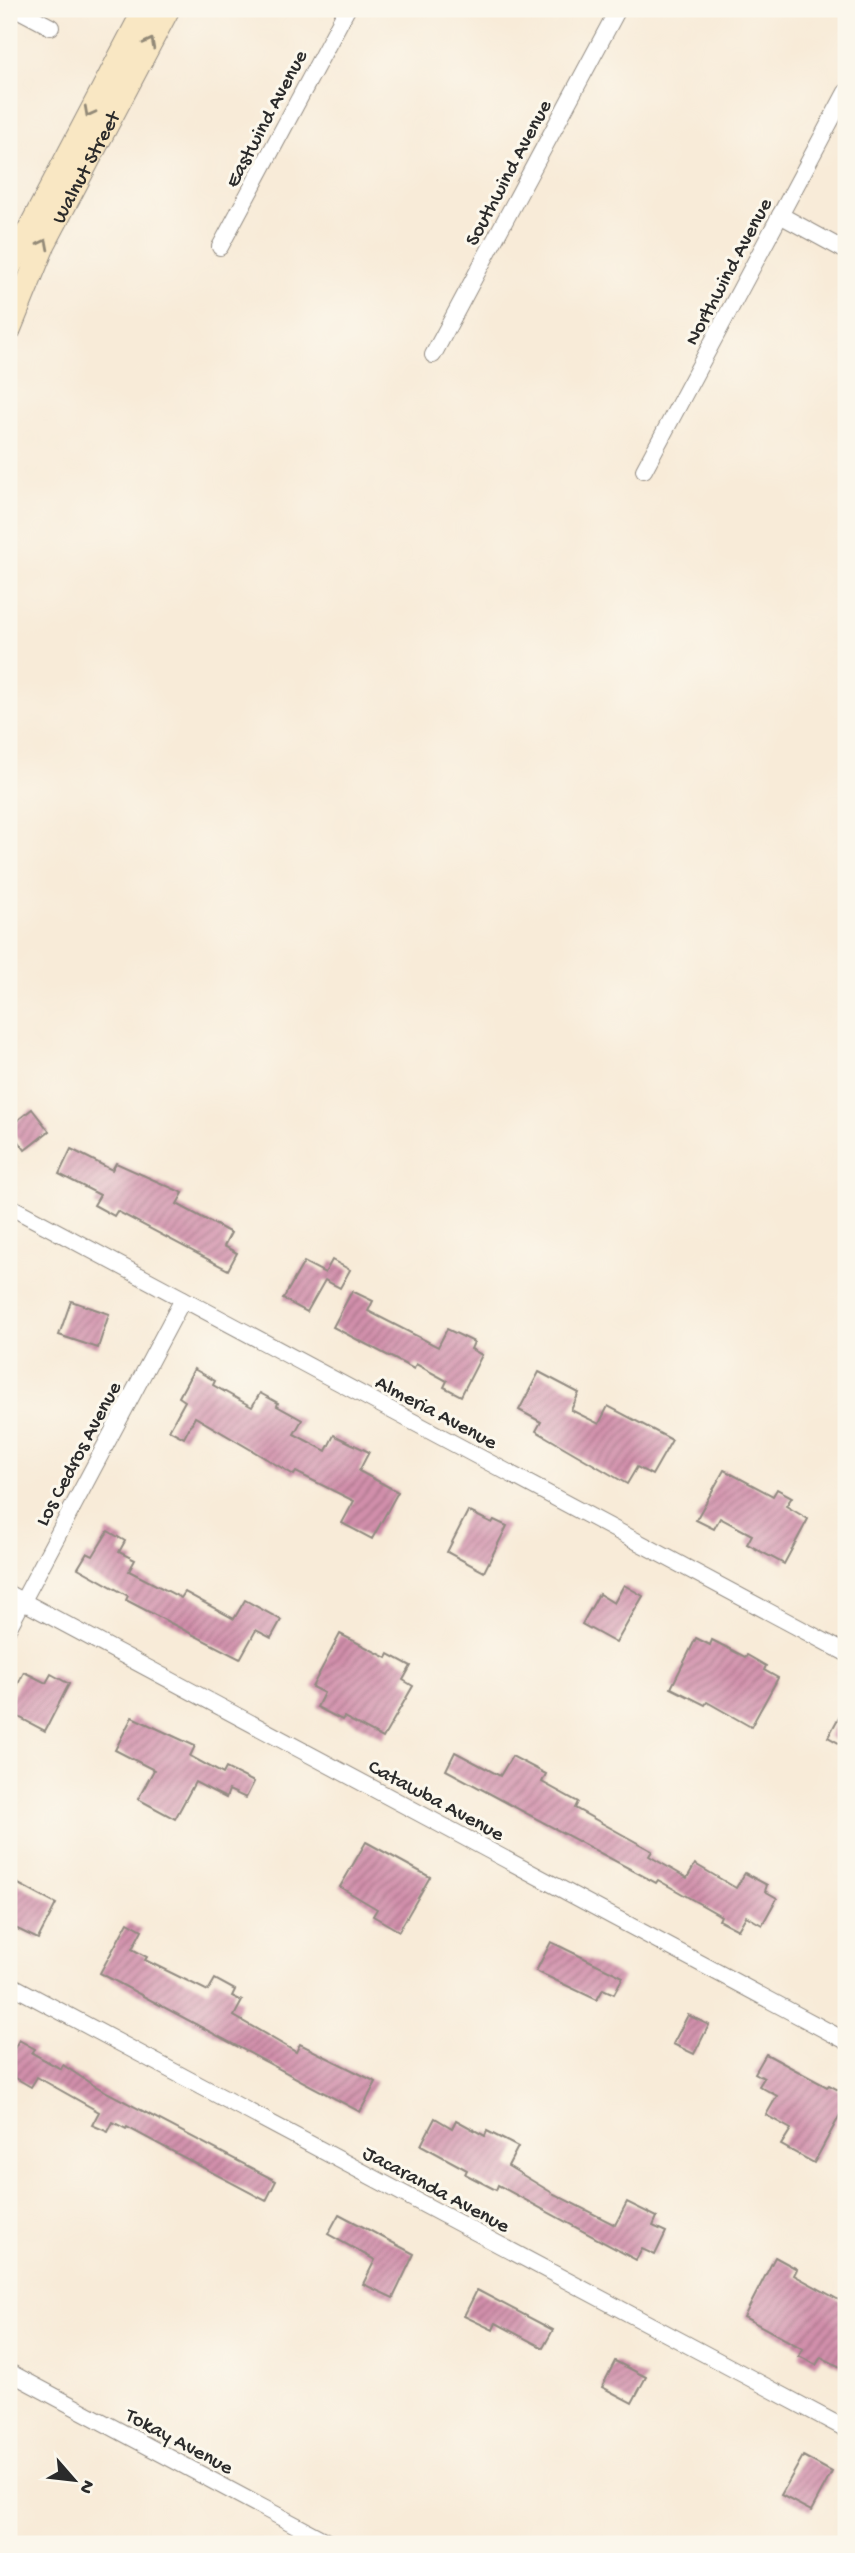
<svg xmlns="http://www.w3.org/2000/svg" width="855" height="2553" viewBox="0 0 855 2553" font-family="'Gochi Hand',sans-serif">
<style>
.building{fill:url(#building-hatch)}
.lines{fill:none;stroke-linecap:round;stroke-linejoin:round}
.street-casing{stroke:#928b82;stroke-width:18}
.secondary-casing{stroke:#928b82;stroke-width:25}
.street{stroke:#fff;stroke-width:16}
.secondary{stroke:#f9e7c3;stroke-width:23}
.oneway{stroke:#928977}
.labels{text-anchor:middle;stroke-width:6;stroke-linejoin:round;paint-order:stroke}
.street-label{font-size:21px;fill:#2b2b2b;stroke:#fbf7ec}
</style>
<defs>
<pattern id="building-hatch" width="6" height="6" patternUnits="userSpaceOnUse" patternTransform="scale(1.75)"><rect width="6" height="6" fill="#d18fab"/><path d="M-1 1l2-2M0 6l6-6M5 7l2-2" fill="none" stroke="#aa758b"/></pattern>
</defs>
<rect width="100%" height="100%" fill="#fbf7ec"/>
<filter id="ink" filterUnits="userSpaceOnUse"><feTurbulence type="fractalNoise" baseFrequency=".0143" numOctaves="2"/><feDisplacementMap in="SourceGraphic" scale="14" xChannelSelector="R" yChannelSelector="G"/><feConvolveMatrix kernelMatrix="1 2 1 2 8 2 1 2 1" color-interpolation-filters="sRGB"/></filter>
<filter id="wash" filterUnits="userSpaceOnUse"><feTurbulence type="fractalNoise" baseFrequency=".00686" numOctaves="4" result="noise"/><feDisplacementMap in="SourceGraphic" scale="28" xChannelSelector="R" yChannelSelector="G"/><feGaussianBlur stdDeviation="1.57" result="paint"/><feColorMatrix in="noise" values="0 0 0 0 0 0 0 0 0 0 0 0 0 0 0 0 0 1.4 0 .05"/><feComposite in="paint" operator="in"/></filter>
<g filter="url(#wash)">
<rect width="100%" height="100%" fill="#f8ebd8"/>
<g id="blocks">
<!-- building -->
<g class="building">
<path d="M 32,1109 L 49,1131 L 25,1150 L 9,1127 Z"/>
<path d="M 71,1149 L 112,1170 L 116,1163 L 183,1193 L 177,1204 L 231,1233 L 224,1246 L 237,1253 L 228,1270 L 117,1211 L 114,1216 L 94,1205 L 100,1195 L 59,1174 Z"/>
<path d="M 332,1260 L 350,1270 L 340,1288 L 325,1280 L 307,1312 L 283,1299 L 304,1262 L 325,1273 Z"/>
<path d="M 352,1291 L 373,1301 L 368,1311 L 438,1347 L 447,1329 L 474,1342 L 471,1349 L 482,1355 L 461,1396 L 444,1387 L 447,1381 L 416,1364 L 414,1369 L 333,1327 Z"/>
<path d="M 71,1301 L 109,1314 L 98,1348 L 59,1335 Z"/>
<path d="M 194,1369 L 215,1381 L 213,1385 L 252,1407 L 260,1393 L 278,1403 L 277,1406 L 302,1420 L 294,1434 L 326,1451 L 334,1435 L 369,1452 L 359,1471 L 398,1492 L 372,1539 L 342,1523 L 354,1501 L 296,1472 L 294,1475 L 195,1417 L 184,1438 L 169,1430 L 185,1401 L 179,1397 Z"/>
<path d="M 539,1372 L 579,1393 L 571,1410 L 599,1424 L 608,1406 L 672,1440 L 652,1475 L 637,1467 L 627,1484 L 536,1431 L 541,1422 L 519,1410 Z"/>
<path d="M 724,1470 L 773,1496 L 777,1489 L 792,1497 L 786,1506 L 808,1519 L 784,1564 L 747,1544 L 752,1535 L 720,1518 L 714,1529 L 696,1520 Z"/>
<path d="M 468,1511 L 492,1523 L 494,1520 L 507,1526 L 484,1572 L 447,1552 Z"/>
<path d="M 108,1531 L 125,1541 L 119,1552 L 135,1560 L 129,1571 L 181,1598 L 185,1592 L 234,1619 L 245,1600 L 281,1620 L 271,1638 L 256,1630 L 240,1659 L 126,1600 L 128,1596 L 78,1568 L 87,1553 L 93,1556 Z"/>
<path d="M 624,1585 L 643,1596 L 616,1643 L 582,1624 L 599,1594 L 614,1603 Z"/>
<path d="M 340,1634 L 387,1658 L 389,1654 L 411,1666 L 403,1680 L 413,1686 L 383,1738 L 344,1717 L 342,1720 L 317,1707 L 324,1693 L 312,1687 Z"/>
<path d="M 696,1638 L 710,1645 L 712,1640 L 745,1657 L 747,1655 L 766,1666 L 764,1670 L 778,1678 L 751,1727 L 707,1702 L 705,1705 L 671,1688 Z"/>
<path d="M 24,1672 L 46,1683 L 51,1674 L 69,1684 L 45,1731 L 9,1712 L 9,1702 Z"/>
<path d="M 846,1704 L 846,1747 L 828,1737 Z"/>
<path d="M 132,1717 L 195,1746 L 190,1756 L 223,1774 L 226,1768 L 254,1782 L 246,1798 L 229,1790 L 226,1798 L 195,1782 L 175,1819 L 138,1799 L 154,1770 L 115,1750 Z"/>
<path d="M 455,1752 L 500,1776 L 512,1756 L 546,1774 L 542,1782 L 578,1802 L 575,1808 L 652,1851 L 649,1856 L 687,1878 L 695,1864 L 736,1888 L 745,1873 L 767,1885 L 765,1891 L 777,1898 L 762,1925 L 746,1916 L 738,1930 L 719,1920 L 721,1916 L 658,1880 L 656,1883 L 446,1770 Z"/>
<path d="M 366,1842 L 430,1877 L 399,1931 L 373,1916 L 377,1909 L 340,1887 Z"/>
<path d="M 9,1879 L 56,1904 L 38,1939 L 9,1925 Z"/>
<path d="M 128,1922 L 142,1930 L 132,1949 L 147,1957 L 145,1960 L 208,1991 L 215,1979 L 235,1990 L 232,1996 L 242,2001 L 234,2016 L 296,2052 L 300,2044 L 376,2082 L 360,2112 L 100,1973 Z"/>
<path d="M 551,1942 L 623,1977 L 614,1994 L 603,1989 L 597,2000 L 536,1971 Z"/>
<path d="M 688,2015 L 709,2025 L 694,2054 L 673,2044 Z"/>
<path d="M 19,2040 L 35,2049 L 32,2053 L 61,2069 L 63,2065 L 93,2085 L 276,2181 L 266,2201 L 127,2127 L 126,2129 L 113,2122 L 108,2132 L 92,2125 L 99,2112 L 37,2077 L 31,2087 L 9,2074 L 9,2058 Z"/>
<path d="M 766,2054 L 827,2087 L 829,2085 L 846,2094 L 846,2119 L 840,2115 L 814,2163 L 781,2145 L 791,2129 L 766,2115 L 777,2096 L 759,2086 L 764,2078 L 755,2073 Z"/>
<path d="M 435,2118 L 452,2128 L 456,2120 L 485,2136 L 487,2131 L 518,2147 L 508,2166 L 554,2194 L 615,2225 L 627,2202 L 657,2217 L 653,2226 L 666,2232 L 655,2255 L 642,2249 L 636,2260 L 498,2185 L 496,2190 L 465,2174 L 467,2170 L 421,2145 Z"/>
<path d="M 339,2214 L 414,2254 L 393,2298 L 363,2284 L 375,2260 L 328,2234 Z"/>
<path d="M 775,2257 L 797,2269 L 794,2275 L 846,2304 L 846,2370 L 821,2357 L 816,2365 L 799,2356 L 803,2349 L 744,2317 Z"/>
<path d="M 477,2290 L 553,2330 L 543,2348 L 496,2323 L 493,2330 L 464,2316 Z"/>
<path d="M 615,2361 L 646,2377 L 632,2403 L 602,2387 Z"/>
<path d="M 803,2456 L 832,2472 L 811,2511 L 781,2495 Z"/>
</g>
</g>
</g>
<g filter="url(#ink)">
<use href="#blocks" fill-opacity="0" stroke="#928b82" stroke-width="2"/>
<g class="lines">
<defs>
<g id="street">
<path d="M 17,9 L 51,27"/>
<path d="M 780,215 L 846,251"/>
<path d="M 220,247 L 347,9"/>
<path d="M 433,355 L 618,9"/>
<path d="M 644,470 L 846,92"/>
<path d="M 9,1206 L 846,1653"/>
<path d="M 9,1594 L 846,2041"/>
<path d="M 9,1627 L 183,1299"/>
<path d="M 9,1984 L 846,2429"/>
<path d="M 9,2372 L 331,2544"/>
</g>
<g id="secondary">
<path d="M 9,268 L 145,9"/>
<path id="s1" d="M 9,330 L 44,244 L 168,9"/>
</g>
</defs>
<!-- street casing -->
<use href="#street" class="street-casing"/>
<!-- secondary casing -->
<use href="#secondary" class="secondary-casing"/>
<!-- street -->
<use href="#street" class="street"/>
<!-- secondary -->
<use href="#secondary" class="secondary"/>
</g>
<!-- one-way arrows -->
<defs><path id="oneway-chevron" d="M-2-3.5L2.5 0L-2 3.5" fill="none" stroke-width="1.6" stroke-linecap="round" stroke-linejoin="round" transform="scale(1.75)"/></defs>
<g class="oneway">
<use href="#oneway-chevron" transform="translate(150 43) rotate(-62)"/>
<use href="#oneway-chevron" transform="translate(89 112) rotate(118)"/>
<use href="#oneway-chevron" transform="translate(44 244) rotate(-63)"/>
</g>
</g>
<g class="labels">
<!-- street labels -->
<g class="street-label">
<text transform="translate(265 118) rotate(-62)" y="7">Eastwind Avenue</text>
<text dy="7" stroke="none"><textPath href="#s1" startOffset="180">Walnut Street</textPath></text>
<text transform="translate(507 172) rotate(-62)" y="7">Southwind Avenue</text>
<text transform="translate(727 271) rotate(-62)" y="7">Northwind Avenue</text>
<text transform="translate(437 1411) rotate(28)" y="7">Almeria Avenue</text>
<text transform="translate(77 1453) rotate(-62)" y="7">Los Cedros Avenue</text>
<text transform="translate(437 1799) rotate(28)" y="7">Catawba Avenue</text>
<text transform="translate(437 2188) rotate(28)" y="7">Jacaranda Avenue</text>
<text transform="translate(180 2440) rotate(28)" y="7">Tokay Avenue</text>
</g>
</g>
<!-- margin -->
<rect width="855" height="2553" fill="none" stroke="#fbf7ec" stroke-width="35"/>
<!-- north arrow -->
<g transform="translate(74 2480) rotate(118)" stroke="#fbf7ec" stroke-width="5" paint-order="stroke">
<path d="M0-5L12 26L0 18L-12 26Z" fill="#2b2b2b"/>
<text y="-10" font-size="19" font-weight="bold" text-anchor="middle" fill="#2b2b2b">N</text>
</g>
</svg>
